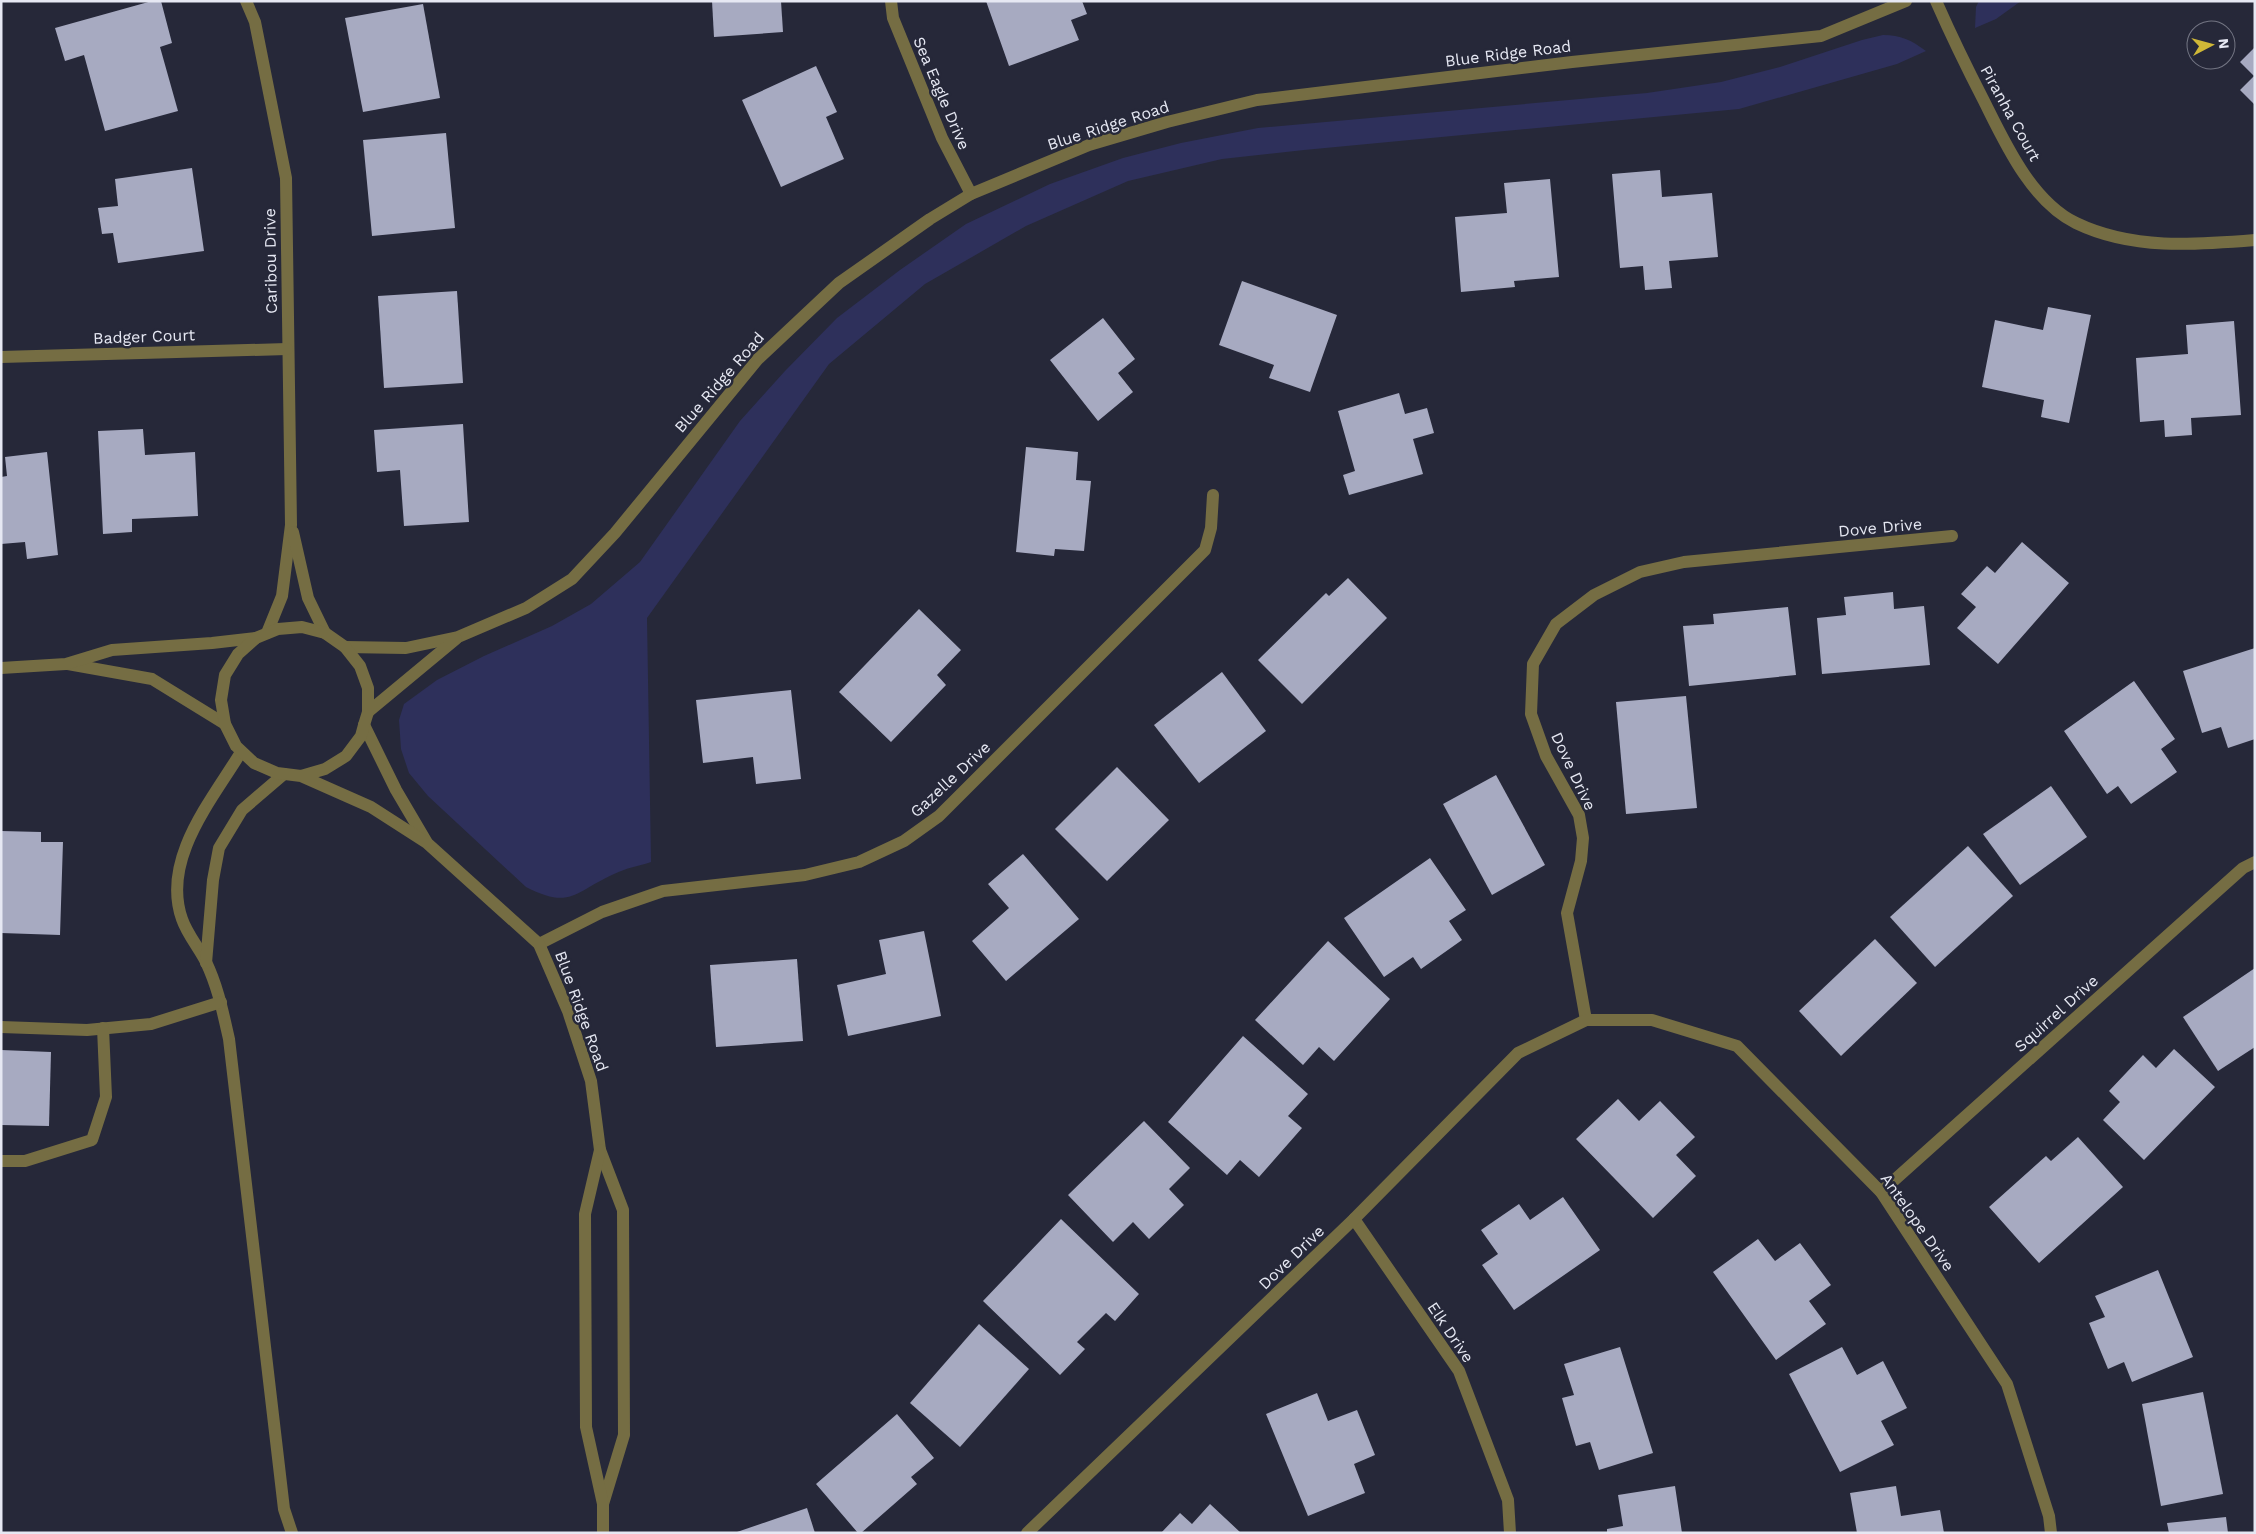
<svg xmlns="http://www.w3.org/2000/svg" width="2256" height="1534" viewBox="0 0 2256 1534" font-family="'Work Sans',sans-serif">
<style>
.green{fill:#2e305b}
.building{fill:#a7aac1}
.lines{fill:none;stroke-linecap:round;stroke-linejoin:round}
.service{stroke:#756d43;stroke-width:12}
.minor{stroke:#756d43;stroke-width:12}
.tertiary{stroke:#756d43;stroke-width:12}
.labels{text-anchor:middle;stroke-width:5;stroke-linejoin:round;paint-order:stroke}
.street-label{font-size:16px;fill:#e6e8f3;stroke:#262839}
</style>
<rect width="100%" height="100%" fill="#262839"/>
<!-- green -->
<g class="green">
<path d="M 1979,1 L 2021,1 L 1996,19 L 1975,28 L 1976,7 Z"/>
<path d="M 1883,35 C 1901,35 1911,40 1926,51 L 1897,64 L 1739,109 L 1304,150 L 1222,159 L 1128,181 L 1026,226 L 925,284 L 829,364 L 647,618 L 651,862 C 639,866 626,868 614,874 C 574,892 571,910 526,887 L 428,796 L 409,773 L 401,749 L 399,720 L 404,704 L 437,680 L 484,656 L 552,626 L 591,604 L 640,562 L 740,421 L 785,371 L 837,318 L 900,270 L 966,224 L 1050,184 L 1123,158 L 1181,143 L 1258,128 L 1647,93 L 1721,82 L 1780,67 L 1862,40 Z"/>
</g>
<!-- building -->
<g class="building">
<path d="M 152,1 L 161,1 L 172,43 L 160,47 L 178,111 L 105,131 L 84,55 L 65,61 L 55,28 Z"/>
<path d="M 712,1 L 781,1 L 783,32 L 714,37 Z"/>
<path d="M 986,1 L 1082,1 L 1087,14 L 1071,20 L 1079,40 L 1009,66 Z"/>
<path d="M 423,4 L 440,98 L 363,112 L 345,18 Z"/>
<path d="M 2255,47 L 2255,105 L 2240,90 L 2254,76 L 2240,62 Z"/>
<path d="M 816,66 L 837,112 L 826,117 L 844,159 L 781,187 L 742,100 Z"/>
<path d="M 446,133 L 455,228 L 372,236 L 363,140 Z"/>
<path d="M 192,168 L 204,251 L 118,263 L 113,233 L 102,234 L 98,208 L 118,206 L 115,179 Z"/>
<path d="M 1660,170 L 1662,197 L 1712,193 L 1718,257 L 1669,261 L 1672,288 L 1645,290 L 1643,266 L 1620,268 L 1612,174 Z"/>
<path d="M 1550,179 L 1559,277 L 1514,281 L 1515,287 L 1461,292 L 1455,217 L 1507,213 L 1504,183 Z"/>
<path d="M 1242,281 L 1337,315 L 1310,392 L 1269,378 L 1274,365 L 1219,345 Z"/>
<path d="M 457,291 L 463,383 L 384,388 L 378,296 Z"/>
<path d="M 2048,307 L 2091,315 L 2069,423 L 2041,417 L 2044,400 L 1982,387 L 1995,320 L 2043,330 Z"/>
<path d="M 1103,318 L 1135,359 L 1118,373 L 1133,392 L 1098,421 L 1050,360 Z"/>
<path d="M 2234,321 L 2241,415 L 2191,418 L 2192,435 L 2165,437 L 2164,420 L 2140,422 L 2136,358 L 2188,354 L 2186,325 Z"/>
<path d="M 1399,393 L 1405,414 L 1427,408 L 1434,433 L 1413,439 L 1423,474 L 1349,495 L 1343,475 L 1355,471 L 1338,411 Z"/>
<path d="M 463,424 L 469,522 L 404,526 L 400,470 L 377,472 L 374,430 Z"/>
<path d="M 143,429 L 145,455 L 195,452 L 198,516 L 132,519 L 132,532 L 103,534 L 98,431 Z"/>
<path d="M 1026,447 L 1078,452 L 1076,480 L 1091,481 L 1084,551 L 1055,549 L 1054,556 L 1016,552 Z"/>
<path d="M 47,452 L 58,555 L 27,559 L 25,542 L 1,544 L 1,477 L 7,476 L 5,457 Z"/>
<path d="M 2022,542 L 2069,583 L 1998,664 L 1957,628 L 1976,607 L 1961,594 L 1987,566 L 1995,573 Z"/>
<path d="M 1348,578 L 1387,618 L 1302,704 L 1258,660 L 1326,593 L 1329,596 Z"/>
<path d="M 1893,592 L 1894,609 L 1924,606 L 1930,665 L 1822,674 L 1817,618 L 1846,615 L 1844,597 Z"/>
<path d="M 1788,607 L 1796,675 L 1689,686 L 1683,626 L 1714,624 L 1713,614 Z"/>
<path d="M 919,609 L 961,650 L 937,675 L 946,685 L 891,742 L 839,692 Z"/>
<path d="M 2255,648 L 2255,739 L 2228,748 L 2221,727 L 2202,733 L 2183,671 Z"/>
<path d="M 1222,672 L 1266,731 L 1199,783 L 1154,725 Z"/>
<path d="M 2134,681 L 2175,739 L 2161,749 L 2177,772 L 2131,804 L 2118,786 L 2107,794 L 2064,731 Z"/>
<path d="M 791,690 L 801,779 L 756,784 L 753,757 L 703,763 L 696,700 Z"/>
<path d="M 1686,696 L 1697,808 L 1626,814 L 1616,702 Z"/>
<path d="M 1117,767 L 1169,820 L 1107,881 L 1055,829 Z"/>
<path d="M 1496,775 L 1545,865 L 1492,895 L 1443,804 Z"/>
<path d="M 2051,786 L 2087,837 L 2020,885 L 1983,834 Z"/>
<path d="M 1,831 L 41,832 L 41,842 L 63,842 L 60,935 L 1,933 Z"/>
<path d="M 1968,846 L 2013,896 L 1935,967 L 1890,917 Z"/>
<path d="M 1023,854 L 1079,919 L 1006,981 L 972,941 L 1009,908 L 988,884 Z"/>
<path d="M 1430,858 L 1466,910 L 1449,921 L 1462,940 L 1421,969 L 1413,957 L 1384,977 L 1344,918 Z"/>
<path d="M 924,931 L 941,1016 L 848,1036 L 837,985 L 886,974 L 879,940 Z"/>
<path d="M 1875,939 L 1917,983 L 1841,1056 L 1799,1011 Z"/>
<path d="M 1328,941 L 1390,999 L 1334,1061 L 1319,1047 L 1303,1065 L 1255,1020 Z"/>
<path d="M 797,959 L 803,1041 L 716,1047 L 710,965 Z"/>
<path d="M 2255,968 L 2255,1047 L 2218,1071 L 2183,1017 Z"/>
<path d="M 1243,1036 L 1308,1094 L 1288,1116 L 1302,1128 L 1259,1177 L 1240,1160 L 1227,1175 L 1168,1122 Z"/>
<path d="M 2174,1049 L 2215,1087 L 2144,1160 L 2103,1120 L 2120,1102 L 2109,1091 L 2143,1055 L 2156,1068 Z"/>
<path d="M 1,1050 L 51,1052 L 49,1126 L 1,1125 Z"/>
<path d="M 1618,1099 L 1639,1121 L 1660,1101 L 1695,1137 L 1676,1155 L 1696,1176 L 1653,1218 L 1576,1139 Z"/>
<path d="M 1144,1121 L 1190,1168 L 1169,1189 L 1184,1205 L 1149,1239 L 1133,1222 L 1113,1242 L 1068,1195 Z"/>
<path d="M 2078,1137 L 2123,1187 L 2039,1263 L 1989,1207 L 2046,1156 L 2051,1161 Z"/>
<path d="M 1563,1197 L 1600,1250 L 1514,1310 L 1482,1265 L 1498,1254 L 1481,1230 L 1519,1204 L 1530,1220 Z"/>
<path d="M 1061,1219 L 1139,1294 L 1115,1321 L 1106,1313 L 1077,1342 L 1085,1349 L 1060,1375 L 983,1301 Z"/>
<path d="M 1758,1239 L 1775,1261 L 1800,1243 L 1831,1285 L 1809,1301 L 1826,1324 L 1776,1360 L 1713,1272 Z"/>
<path d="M 2158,1270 L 2193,1357 L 2132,1382 L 2124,1362 L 2108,1369 L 2089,1323 L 2105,1317 L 2095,1296 Z"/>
<path d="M 979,1324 L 1029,1369 L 960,1447 L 910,1403 Z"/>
<path d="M 1620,1347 L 1653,1453 L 1599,1470 L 1590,1442 L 1576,1446 L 1562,1398 L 1574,1395 L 1564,1364 Z"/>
<path d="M 1842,1347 L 1857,1375 L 1883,1361 L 1907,1408 L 1881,1421 L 1894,1445 L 1840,1472 L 1789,1374 Z"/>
<path d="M 2203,1392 L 2223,1494 L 2161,1506 L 2142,1404 Z"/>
<path d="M 1317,1393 L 1328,1421 L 1357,1410 L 1375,1455 L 1354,1464 L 1365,1493 L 1308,1516 L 1266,1414 Z"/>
<path d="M 897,1414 L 934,1458 L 911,1477 L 917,1484 L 861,1533 L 858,1533 L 816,1484 Z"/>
<path d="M 1675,1486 L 1682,1533 L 1607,1533 L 1607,1529 L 1623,1526 L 1618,1495 Z"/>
<path d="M 1896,1486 L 1901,1516 L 1940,1510 L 1944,1533 L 1857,1533 L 1850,1493 Z"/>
<path d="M 1210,1504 L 1241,1533 L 1161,1533 L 1180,1513 L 1192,1524 Z"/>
<path d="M 807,1508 L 815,1533 L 738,1533 L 737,1532 Z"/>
<path d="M 2226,1517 L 2228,1533 L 2169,1533 L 2167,1523 Z"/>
</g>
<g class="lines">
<!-- service -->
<g class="service">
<path d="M 241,752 C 212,800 161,859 182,919 C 187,934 199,948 206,962 C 218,987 223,1013 229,1039 L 284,1509 L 292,1533"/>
<path d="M 206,963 L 213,880 L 219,848 L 242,810 L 284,774"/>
<path d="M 1,1027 L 87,1030 L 151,1024 L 221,1002"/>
<path d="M 1,1161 L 25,1161 L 92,1140 L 106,1097 L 103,1028"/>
</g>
<!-- minor -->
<g class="minor">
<path d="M 246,1 L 255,22 L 286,178 L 291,525 L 282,596 L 267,633"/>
<path d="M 891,1 L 893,18 L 942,138 L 971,194"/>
<path d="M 1936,1 C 1951,35 1967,68 1984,101 C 2005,143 2031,201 2076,223 C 2132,250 2194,245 2255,240"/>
<path d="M 1,357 L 287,349"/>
<path d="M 293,532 L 308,598 L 325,633"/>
<path d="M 345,647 L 406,648 L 458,637 L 526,608 L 572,579 L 615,533 L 758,359 L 839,283 L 930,219 L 971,194 L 1089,145 L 1167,122 L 1257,100 L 1572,62 L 1821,36 L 1906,1"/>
<path d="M 368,712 L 456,639"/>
<path d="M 539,944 L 602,912 L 663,891 L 805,875 L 859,862 L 904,841 L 939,816 L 1205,550 L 1211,528 L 1213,495"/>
<path d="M 1586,1020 L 1567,913 L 1581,861 L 1583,838 L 1579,815 L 1546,756 L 1531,714 L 1533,664 L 1556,624 L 1594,595 L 1640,572 L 1684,562 L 1952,536"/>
<path d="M 1881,1192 L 2243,868 L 2255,862"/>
<path d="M 1354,1219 L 1459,1371 L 1508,1500 L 1510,1533"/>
<path d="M 1027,1533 L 1354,1219 L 1518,1053 L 1586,1020 L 1652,1020 L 1737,1046 L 1881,1192 L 2007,1384 L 2049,1516 L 2051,1533"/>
</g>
<!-- tertiary -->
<g class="tertiary">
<path d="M 68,664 L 152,679 L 225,724"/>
<path d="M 1,668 L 66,664 L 112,650 L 212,643 L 256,638"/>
<path d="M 364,725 L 396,790 L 426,841"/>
<path d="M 301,776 L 325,769 L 346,756 L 361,736 L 364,725 L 368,712 L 368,688 L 360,666 L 345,647 L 325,633 L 302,627 L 278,629 L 256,638 L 238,654 L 225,675 L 221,700 L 225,724 L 236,746 L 254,763 L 277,773 L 301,776 L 371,807 L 427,843 L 539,944 L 568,1011 L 591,1081 L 600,1150 L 623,1210 L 624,1435 L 603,1504"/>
<path d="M 600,1150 L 585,1214 L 586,1427 L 603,1504 L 603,1533"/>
</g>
</g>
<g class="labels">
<!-- street labels -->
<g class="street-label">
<text transform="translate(1508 53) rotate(-7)" y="6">Blue Ridge Road</text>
<text transform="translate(942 93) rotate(67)" y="6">Sea Eagle Drive</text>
<text transform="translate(2011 113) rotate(61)" y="6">Piranha Court</text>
<text transform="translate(1108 125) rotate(-18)" y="6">Blue Ridge Road</text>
<text transform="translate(270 261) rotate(-91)" y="6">Caribou Drive</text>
<text transform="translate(144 336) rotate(-2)" y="6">Badger Court</text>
<text transform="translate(719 382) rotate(-49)" y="6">Blue Ridge Road</text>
<text transform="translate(1880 527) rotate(-5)" y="6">Dove Drive</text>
<text transform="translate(1574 771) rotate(65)" y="6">Dove Drive</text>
<text transform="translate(950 779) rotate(-43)" y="6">Gazelle Drive</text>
<text transform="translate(582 1011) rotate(70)" y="6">Blue Ridge Road</text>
<text transform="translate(2056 1013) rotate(-42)" y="6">Squirrel Drive</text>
<text transform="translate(1918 1222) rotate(55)" y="6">Antelope Drive</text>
<text transform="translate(1291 1257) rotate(-44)" y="6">Dove Drive</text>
<text transform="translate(1451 1332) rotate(56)" y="6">Elk Drive</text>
</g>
</g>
<!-- border -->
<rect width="2256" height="1534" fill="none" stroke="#e6e8f3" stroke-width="5"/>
<!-- north arrow -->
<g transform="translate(2211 45) rotate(84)"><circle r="24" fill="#262839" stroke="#737583"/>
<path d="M0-4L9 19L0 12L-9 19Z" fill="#d0b837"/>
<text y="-8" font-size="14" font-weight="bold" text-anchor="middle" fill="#e6e8f3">N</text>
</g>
</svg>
